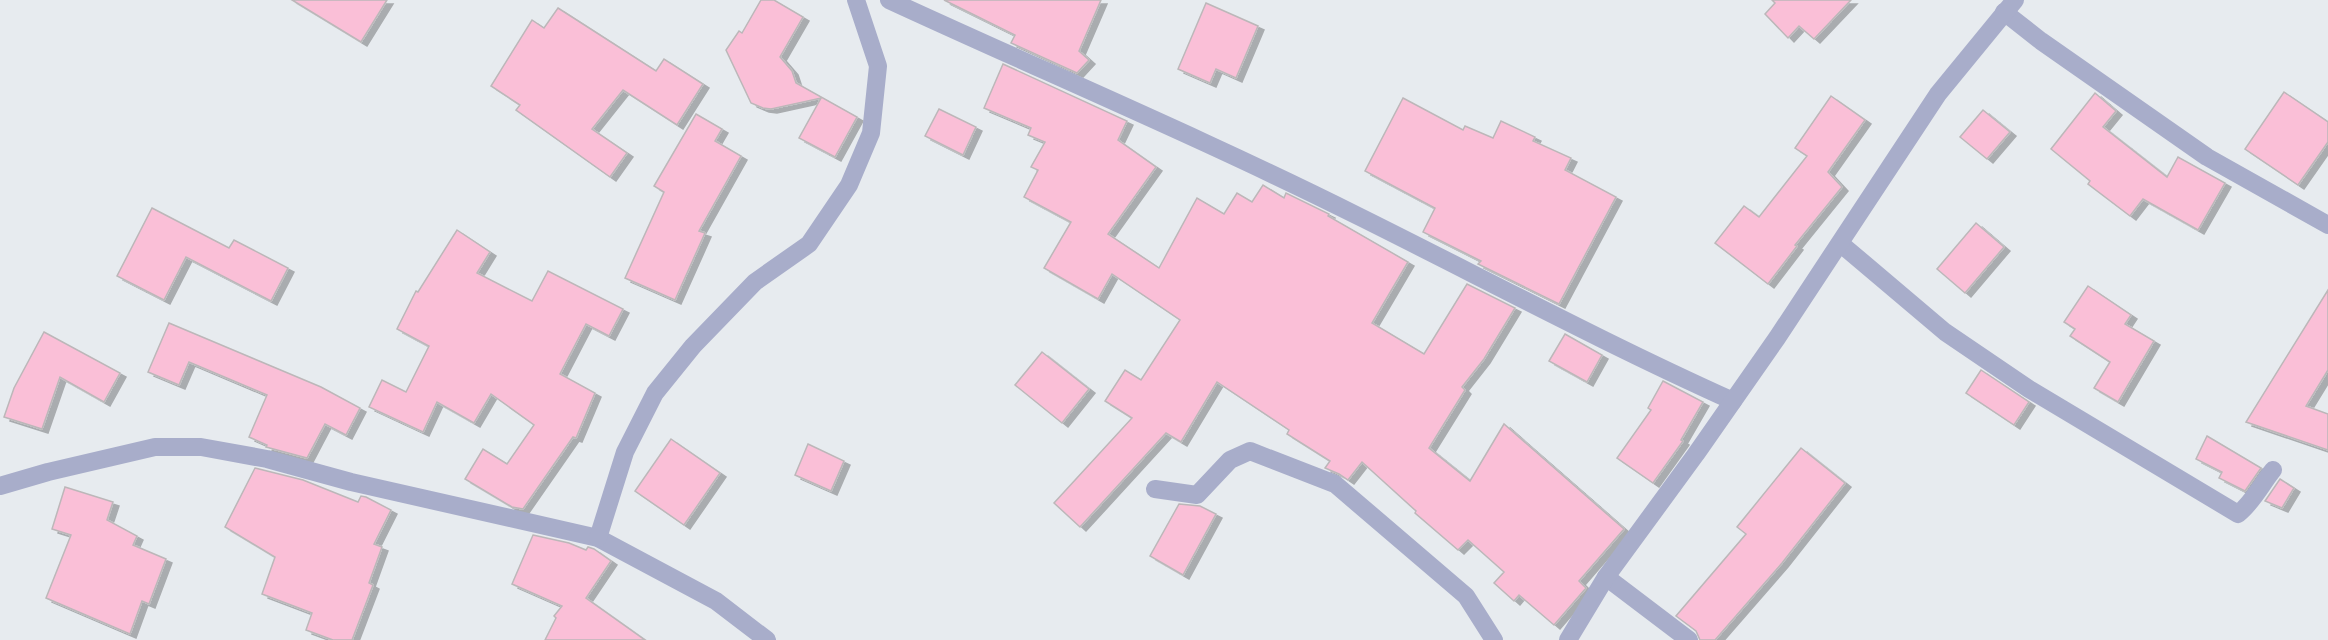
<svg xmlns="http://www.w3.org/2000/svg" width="2328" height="640" viewBox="0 0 2328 640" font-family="'Sofia Sans Condensed',sans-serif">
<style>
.building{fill:#fabfd7;stroke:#bcb7b9;stroke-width:1.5;filter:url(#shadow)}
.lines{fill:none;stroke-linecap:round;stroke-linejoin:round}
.street{stroke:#a8adca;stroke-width:18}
</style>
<defs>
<filter id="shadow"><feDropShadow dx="6" dy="4" stdDeviation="0" flood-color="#0004"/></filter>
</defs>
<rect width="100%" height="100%" fill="#e7ebef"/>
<!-- building -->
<g class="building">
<path d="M 292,0 L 387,0 L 361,42 Z"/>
<path d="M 761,0 L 774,0 L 803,17 L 780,57 L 792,71 L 796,83 L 857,117 L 835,157 L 799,138 L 821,98 L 771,109 L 763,108 L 751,103 L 726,50 L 739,31 L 742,33 Z"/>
<path d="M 944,0 L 1101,0 L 1079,51 L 1089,60 L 1077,73 L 1011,43 L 1015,35 Z"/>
<path d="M 1772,0 L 1851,0 L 1814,39 L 1799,26 L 1788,38 L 1765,14 L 1775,3 Z"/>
<path d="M 1206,3 L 1258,26 L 1236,78 L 1216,69 L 1210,83 L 1178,69 Z"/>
<path d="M 558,8 L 656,71 L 664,59 L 703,84 L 677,125 L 623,90 L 592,129 L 627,153 L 610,177 L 516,110 L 520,105 L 491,86 L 532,20 L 544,28 Z"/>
<path d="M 1003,64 L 1127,121 L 1118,140 L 1156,167 L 1108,234 L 1159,268 L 1197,198 L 1224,214 L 1237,193 L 1252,202 L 1263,185 L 1284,198 L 1286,193 L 1329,214 L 1328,216 L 1408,262 L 1372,323 L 1424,354 L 1467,284 L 1515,308 L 1484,359 L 1462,387 L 1465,390 L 1429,448 L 1470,481 L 1504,424 L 1624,529 L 1579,581 L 1586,588 L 1554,625 L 1519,595 L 1514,601 L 1494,583 L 1504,572 L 1468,540 L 1458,550 L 1415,513 L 1416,511 L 1362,462 L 1348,480 L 1339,474 L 1325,468 L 1330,461 L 1287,434 L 1289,430 L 1217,382 L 1181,442 L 1166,433 L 1080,527 L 1054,503 L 1132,418 L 1105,401 L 1125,370 L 1141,380 L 1180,320 L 1112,274 L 1098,299 L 1044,268 L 1071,222 L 1024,197 L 1038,170 L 1031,167 L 1045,142 L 1028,135 L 1031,128 L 984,108 Z"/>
<path d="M 2284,92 L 2328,122 L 2328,142 L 2298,185 L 2245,149 Z"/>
<path d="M 2095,93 L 2116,111 L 2103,127 L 2167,177 L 2178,157 L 2225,183 L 2198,230 L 2143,199 L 2130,216 L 2088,184 L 2090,181 L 2051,149 Z"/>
<path d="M 1831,96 L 1865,120 L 1828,172 L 1842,187 L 1795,245 L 1797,246 L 1768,284 L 1715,243 L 1744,206 L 1759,217 L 1807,156 L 1795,148 Z"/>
<path d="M 1403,98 L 1463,130 L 1465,126 L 1493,138 L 1501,121 L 1535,137 L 1533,141 L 1571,158 L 1565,170 L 1616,197 L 1559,304 L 1478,264 L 1481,261 L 1423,232 L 1435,208 L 1365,171 Z"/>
<path d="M 939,109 L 976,127 L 963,155 L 925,136 Z"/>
<path d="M 1983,110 L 2010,132 L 1987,159 L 1960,137 Z"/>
<path d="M 696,114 L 722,129 L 715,141 L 741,156 L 699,231 L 705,233 L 675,300 L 625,278 L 664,192 L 654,186 Z"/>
<path d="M 152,208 L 229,248 L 234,240 L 288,268 L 271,301 L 186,257 L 164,300 L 117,276 Z"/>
<path d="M 1976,223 L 2004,247 L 1965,293 L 1937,269 Z"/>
<path d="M 457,230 L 490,252 L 477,273 L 532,301 L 548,271 L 623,309 L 609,336 L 586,324 L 560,374 L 595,393 L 576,438 L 573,437 L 523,509 L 512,507 L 465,479 L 483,449 L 507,464 L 534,425 L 491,394 L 474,423 L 437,402 L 423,432 L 369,407 L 382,380 L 406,392 L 429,346 L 397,329 L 416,291 L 418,292 Z"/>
<path d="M 2088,286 L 2131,315 L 2125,324 L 2154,341 L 2118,402 L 2094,388 L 2110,362 L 2070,336 L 2075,329 L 2064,322 Z"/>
<path d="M 2328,290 L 2328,370 L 2306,406 L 2328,414 L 2328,450 L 2246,422 Z"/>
<path d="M 169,323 L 321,387 L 360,408 L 346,435 L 325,424 L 307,458 L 266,447 L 267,445 L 249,437 L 267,395 L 189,362 L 179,385 L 148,372 Z"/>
<path d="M 44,332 L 120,373 L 104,402 L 60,377 L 42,429 L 4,417 L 14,388 Z"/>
<path d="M 1565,334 L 1602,355 L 1587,382 L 1549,361 Z"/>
<path d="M 1042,352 L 1089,389 L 1062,423 L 1015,385 Z"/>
<path d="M 1981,370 L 2029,402 L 2014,425 L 1966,393 Z"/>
<path d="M 1663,381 L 1703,402 L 1681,440 L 1683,441 L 1653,483 L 1617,458 L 1651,410 L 1648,408 Z"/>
<path d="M 2207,436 L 2261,468 L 2245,491 L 2219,478 L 2222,472 L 2196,459 Z"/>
<path d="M 671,439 L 720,473 L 684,525 L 635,491 Z"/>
<path d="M 808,444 L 844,461 L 831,491 L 795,475 Z"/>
<path d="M 1801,448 L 1845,483 L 1782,563 L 1715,640 L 1700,640 L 1696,631 L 1676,616 L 1746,534 L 1737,527 Z"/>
<path d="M 255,468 L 303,480 L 358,502 L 361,496 L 366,497 L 391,510 L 374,544 L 382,547 L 369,583 L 373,585 L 352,640 L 333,640 L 306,630 L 312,613 L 262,594 L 275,557 L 225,527 Z"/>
<path d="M 2280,479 L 2294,488 L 2282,508 L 2265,501 Z"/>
<path d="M 65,487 L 113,502 L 107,520 L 137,536 L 133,545 L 166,559 L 149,604 L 142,601 L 130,634 L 46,598 L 71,535 L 52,529 Z"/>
<path d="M 1179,504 L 1200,506 L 1216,514 L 1183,575 L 1150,556 Z"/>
<path d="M 533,535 L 569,543 L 586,550 L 588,547 L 594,549 L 611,561 L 586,598 L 645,640 L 545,640 L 556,618 L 554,616 L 562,606 L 512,584 Z"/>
</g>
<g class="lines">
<!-- street -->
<g class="street">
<path d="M 889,0 C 1045,72 1204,139 1358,216 C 1483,278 1606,344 1733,401"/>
<path d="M 2004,12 L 2041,41 L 2207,157 L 2328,225"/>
<path d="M 1841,244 L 1945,332 L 2029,389 L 2238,514 C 2253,502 2261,485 2273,470"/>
<path d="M 0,486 L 48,472 L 155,447 L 201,447 L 267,459 L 351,482 L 598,538 L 716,601 L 767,640"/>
<path d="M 1155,489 L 1197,495 L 1230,460 L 1250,451 L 1335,484 L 1466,596 L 1494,640"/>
<path d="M 598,538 L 625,452 L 655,393 L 693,346 L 755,282 L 809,244 L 849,185 L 871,133 L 878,66 L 856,0"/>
<path d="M 1606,577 L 1689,640"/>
<path d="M 1568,640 L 1606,577 L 1696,454 L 1777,338 L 1938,94 L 2015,0"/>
</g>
</g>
</svg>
